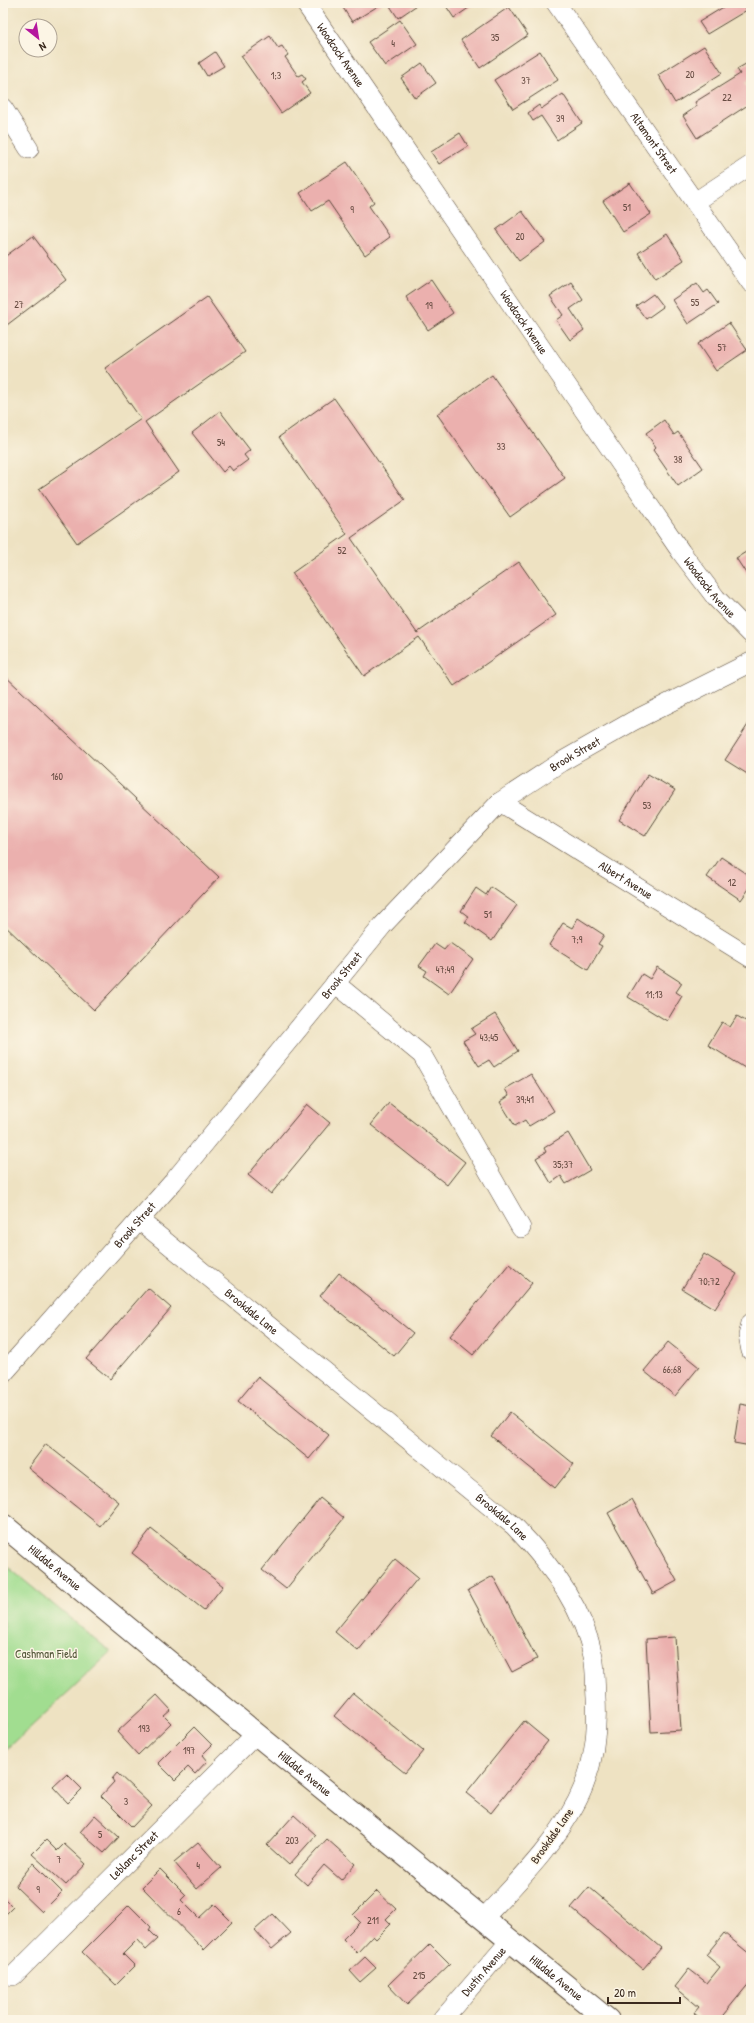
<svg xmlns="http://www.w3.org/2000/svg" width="754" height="2023" viewBox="0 0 754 2023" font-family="'Patrick Hand',sans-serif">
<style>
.green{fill:#a1dd90;stroke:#6e8457}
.building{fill:#ebb0ae}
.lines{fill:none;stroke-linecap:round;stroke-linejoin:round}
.street-casing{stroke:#564637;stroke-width:20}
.secondary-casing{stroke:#564637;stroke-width:24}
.street{stroke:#fff;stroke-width:19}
.secondary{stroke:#fff;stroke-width:22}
.labels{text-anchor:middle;stroke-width:3;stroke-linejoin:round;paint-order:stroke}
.number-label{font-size:10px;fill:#674c42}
.street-label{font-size:12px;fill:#3b2a1e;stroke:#fcf5e5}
.park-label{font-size:12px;fill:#54573a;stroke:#fcf5e5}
</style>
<rect width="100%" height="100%" fill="#fcf5e5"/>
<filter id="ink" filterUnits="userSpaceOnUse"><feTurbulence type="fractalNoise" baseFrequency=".025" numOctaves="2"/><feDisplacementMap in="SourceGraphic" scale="8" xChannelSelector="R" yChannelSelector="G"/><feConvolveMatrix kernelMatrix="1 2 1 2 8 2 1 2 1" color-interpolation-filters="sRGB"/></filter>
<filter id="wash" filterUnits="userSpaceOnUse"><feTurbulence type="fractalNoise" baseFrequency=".012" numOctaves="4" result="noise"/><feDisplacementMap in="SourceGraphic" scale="16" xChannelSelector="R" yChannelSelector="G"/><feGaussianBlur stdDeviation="0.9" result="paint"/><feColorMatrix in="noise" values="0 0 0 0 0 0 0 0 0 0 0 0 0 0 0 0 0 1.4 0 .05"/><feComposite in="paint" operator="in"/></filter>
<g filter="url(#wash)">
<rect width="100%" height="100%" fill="#eee2c2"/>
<!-- green -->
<path class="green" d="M 3,1563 L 111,1652 L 3,1753 Z"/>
<g id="blocks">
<!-- building -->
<g class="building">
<path d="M 340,3 L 383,3 L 352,22 Z"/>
<path d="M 388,3 L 415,3 L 417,5 L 398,18 Z"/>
<path d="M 444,3 L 476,3 L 454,18 Z"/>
<path d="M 730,3 L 743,3 L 747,10 L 707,34 L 699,22 Z"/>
<path d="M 509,7 L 528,35 L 480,68 L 461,40 Z"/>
<path d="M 400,20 L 417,44 L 385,66 L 368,42 Z"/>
<path d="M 270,36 L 278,48 L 282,46 L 288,55 L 285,57 L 298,76 L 302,74 L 306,79 L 302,82 L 310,93 L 281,113 L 241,56 Z"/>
<path d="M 704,46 L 722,73 L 675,103 L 658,75 Z"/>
<path d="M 540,51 L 558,80 L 513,109 L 494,80 Z"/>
<path d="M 215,52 L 224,66 L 207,76 L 199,63 Z"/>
<path d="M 751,61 L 751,79 L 745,83 L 751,92 L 751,103 L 697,138 L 683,116 L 697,106 L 695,102 L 740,74 L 737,69 Z"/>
<path d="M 422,63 L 436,83 L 415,98 L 401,78 Z"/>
<path d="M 563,94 L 582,123 L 557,140 L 541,116 L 533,121 L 528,113 L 539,105 L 541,109 Z"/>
<path d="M 460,133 L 468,146 L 439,164 L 431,152 Z"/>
<path d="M 347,162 L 374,202 L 369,206 L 390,237 L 365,255 L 328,201 L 312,211 L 300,193 Z"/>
<path d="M 630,183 L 651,214 L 623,232 L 603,201 Z"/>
<path d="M 522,211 L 545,242 L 519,261 L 496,230 Z"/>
<path d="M 667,234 L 684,260 L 655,279 L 638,253 Z"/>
<path d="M 33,236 L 66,280 L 3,328 L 3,258 Z"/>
<path d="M 431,280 L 453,313 L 428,330 L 406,297 Z"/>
<path d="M 571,282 L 583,300 L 570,309 L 584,330 L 570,340 L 556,320 L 563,315 L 550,296 Z"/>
<path d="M 697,283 L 704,293 L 708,290 L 718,304 L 688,324 L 672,300 Z"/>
<path d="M 653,294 L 663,307 L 646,319 L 636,306 Z"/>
<path d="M 207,297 L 245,352 L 145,422 L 179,472 L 77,543 L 39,489 L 141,419 L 105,368 Z"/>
<path d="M 729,323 L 747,350 L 716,371 L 698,344 Z"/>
<path d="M 492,375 L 565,478 L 510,517 L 437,414 Z"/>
<path d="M 334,398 L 405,500 L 351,538 L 417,633 L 519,562 L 556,615 L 454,686 L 419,637 L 364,676 L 292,573 L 347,534 L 279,437 Z"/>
<path d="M 220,411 L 250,450 L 244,455 L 248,460 L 233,471 L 229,466 L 223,472 L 192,433 Z"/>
<path d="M 664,420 L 674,435 L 678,432 L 703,468 L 678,486 L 653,450 L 656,447 L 646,433 Z"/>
<path d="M 751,549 L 751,581 L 736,558 Z"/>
<path d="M 3,674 L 219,877 L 94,1010 L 3,924 Z"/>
<path d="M 751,720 L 751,773 L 749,775 L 725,760 Z"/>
<path d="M 648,774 L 675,790 L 645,836 L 619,820 Z"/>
<path d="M 721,857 L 751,877 L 751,886 L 741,900 L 707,877 Z"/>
<path d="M 491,887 L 517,905 L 492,941 L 465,922 L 469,917 L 461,911 L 476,888 L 486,895 Z"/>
<path d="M 578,918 L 604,935 L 598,944 L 602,946 L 588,970 L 549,945 L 563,923 L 572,928 Z"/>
<path d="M 450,943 L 473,959 L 449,994 L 424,976 L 427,971 L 419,966 L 435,944 L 444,950 Z"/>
<path d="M 657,967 L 682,983 L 676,992 L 682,996 L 667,1021 L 628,997 L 642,974 L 650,979 Z"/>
<path d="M 495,1014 L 518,1051 L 494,1067 L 489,1060 L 479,1066 L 463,1041 L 475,1034 L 471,1029 Z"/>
<path d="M 737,1016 L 751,1024 L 751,1059 L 745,1068 L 708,1045 L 722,1022 L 730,1027 Z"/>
<path d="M 531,1074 L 554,1111 L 529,1126 L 525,1120 L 515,1126 L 500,1102 L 509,1096 L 505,1089 Z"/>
<path d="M 389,1103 L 465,1162 L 447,1185 L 371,1125 Z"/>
<path d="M 307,1104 L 330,1123 L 271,1194 L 248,1175 Z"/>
<path d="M 568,1133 L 590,1170 L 566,1184 L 561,1176 L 551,1183 L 536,1158 L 546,1152 L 544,1148 Z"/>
<path d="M 704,1254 L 737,1274 L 715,1309 L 682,1289 Z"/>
<path d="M 509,1264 L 532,1283 L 473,1355 L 450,1336 Z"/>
<path d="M 339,1273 L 413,1333 L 394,1356 L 320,1296 Z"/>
<path d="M 148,1288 L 171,1308 L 110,1379 L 86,1359 Z"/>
<path d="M 668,1342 L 699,1367 L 675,1396 L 644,1371 Z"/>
<path d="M 258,1377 L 329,1435 L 309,1459 L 238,1401 Z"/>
<path d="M 740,1404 L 751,1406 L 751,1446 L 734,1443 Z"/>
<path d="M 510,1412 L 574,1464 L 555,1488 L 491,1436 Z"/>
<path d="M 46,1444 L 119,1502 L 100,1526 L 28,1468 Z"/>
<path d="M 320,1498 L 344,1518 L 286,1589 L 262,1570 Z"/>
<path d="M 632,1499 L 677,1581 L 653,1594 L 608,1513 Z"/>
<path d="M 151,1529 L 223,1586 L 204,1610 L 132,1553 Z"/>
<path d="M 395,1559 L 418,1578 L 358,1651 L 335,1632 Z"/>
<path d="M 493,1576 L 537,1659 L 512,1672 L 468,1590 Z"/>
<path d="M 675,1637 L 681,1730 L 651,1732 L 646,1639 Z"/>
<path d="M 353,1693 L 423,1751 L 405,1773 L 334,1716 Z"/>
<path d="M 157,1695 L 171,1710 L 164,1716 L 171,1723 L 138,1755 L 117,1732 Z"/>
<path d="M 524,1721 L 548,1741 L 491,1813 L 466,1793 Z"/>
<path d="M 194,1727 L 212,1745 L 202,1755 L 207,1761 L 195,1774 L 188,1767 L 175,1780 L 158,1763 Z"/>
<path d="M 117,1773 L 152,1806 L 132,1827 L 101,1796 L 114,1782 L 112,1779 Z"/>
<path d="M 67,1774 L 82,1789 L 68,1803 L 53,1787 Z"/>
<path d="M 95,1815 L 119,1837 L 104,1853 L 80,1832 Z"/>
<path d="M 294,1815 L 316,1835 L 289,1865 L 267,1845 Z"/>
<path d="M 327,1839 L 355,1864 L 341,1880 L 324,1865 L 307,1885 L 295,1874 Z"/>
<path d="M 46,1840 L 57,1851 L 64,1844 L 86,1864 L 66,1885 L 32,1854 Z"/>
<path d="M 198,1842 L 221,1868 L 197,1889 L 174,1862 Z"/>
<path d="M 33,1863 L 62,1892 L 42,1912 L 15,1886 Z"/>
<path d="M 160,1869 L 186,1895 L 181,1900 L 199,1918 L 214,1904 L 232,1922 L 204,1950 L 142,1887 Z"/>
<path d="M 589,1887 L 661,1948 L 643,1969 L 571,1908 Z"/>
<path d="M 377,1891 L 396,1909 L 386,1919 L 391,1924 L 376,1939 L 373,1936 L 357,1953 L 343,1939 L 360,1922 L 353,1915 Z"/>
<path d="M 3,1897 L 13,1907 L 3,1917 Z"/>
<path d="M 129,1905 L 151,1927 L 149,1930 L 158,1939 L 146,1950 L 137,1940 L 123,1954 L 135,1966 L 116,1985 L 82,1952 Z"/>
<path d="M 273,1914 L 291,1933 L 272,1949 L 255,1930 Z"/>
<path d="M 724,1933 L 751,1955 L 751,1981 L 719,2020 L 702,2020 L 694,2013 L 699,2007 L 675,1987 L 689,1969 L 707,1983 L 720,1967 L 706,1955 Z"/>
<path d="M 430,1944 L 450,1964 L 407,2005 L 388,1985 Z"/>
<path d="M 365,1957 L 376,1968 L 360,1982 L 350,1971 Z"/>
</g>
</g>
</g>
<g filter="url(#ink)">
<use href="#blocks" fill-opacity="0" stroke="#564637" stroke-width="1"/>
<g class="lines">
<defs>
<g id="street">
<path id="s1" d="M 305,3 L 681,552 L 716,598 L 751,634"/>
<path id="s2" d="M 556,3 L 751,283"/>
<path d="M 3,108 L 29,149"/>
<path d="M 695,202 L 751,165"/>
<path id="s3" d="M 500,802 L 751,958"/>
<path d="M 335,983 L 422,1055 L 521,1228"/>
<path id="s4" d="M 139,1220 L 514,1526 C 548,1561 583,1607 593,1656 C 596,1670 595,1685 596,1698 C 598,1733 593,1770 577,1801 C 554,1846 516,1883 483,1919"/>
<path d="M 751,1323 L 748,1336 L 751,1351"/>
<path id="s5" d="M 3,1374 L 173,1182 L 383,925 L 500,802 L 561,762 L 633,721 L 751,662"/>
<path id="s6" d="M 13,1976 L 256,1734"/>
<path id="s7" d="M 442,2020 L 510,1941"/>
</g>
<g id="secondary">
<path id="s8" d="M 3,1525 L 256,1734 L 608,2020"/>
</g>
</defs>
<!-- street casing -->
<use href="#street" class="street-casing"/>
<!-- secondary casing -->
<use href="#secondary" class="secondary-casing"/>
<!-- street -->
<use href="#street" class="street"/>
<!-- secondary -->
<use href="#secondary" class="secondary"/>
</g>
</g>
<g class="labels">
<!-- number labels -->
<g class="number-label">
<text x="495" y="41">35</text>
<text x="393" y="47">4</text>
<text x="690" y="78">20</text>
<text x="276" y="79">1;3</text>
<text x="526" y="84">37</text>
<text x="727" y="101">22</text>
<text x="560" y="122">39</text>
<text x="627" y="211">51</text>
<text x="352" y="213">9</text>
<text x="520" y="240">20</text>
<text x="695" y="306">55</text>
<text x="19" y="308">27</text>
<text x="429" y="309">19</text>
<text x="722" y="351">57</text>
<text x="221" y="446">54</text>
<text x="501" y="450">33</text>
<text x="678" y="463">38</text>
<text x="342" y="554">52</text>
<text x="57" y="780">160</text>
<text x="647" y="809">53</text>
<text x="732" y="886">12</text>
<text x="488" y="918">51</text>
<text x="577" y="943">7;9</text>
<text x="445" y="973">47;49</text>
<text x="654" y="998">11;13</text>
<text x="489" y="1041">43;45</text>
<text x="525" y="1103">39;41</text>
<text x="563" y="1168">35;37</text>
<text x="709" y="1285">70;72</text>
<text x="672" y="1373">66;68</text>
<text x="144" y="1732">193</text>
<text x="189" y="1754">197</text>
<text x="126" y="1805">3</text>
<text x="100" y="1838">5</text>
<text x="292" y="1844">203</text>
<text x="59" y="1863">7</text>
<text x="198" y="1869">4</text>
<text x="38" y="1893">9</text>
<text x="179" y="1915">6</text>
<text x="373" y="1924">211</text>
<text x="419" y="1979">215</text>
</g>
<!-- street labels -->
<g class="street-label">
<text dy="4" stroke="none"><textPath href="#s1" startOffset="63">Woodcock Avenue</textPath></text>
<text dy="4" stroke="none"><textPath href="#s2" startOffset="171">Altamont Street</textPath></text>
<text dy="4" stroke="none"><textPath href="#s1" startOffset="387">Woodcock Avenue</textPath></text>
<text dy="4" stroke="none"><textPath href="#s1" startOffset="711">Woodcock Avenue</textPath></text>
<text dy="4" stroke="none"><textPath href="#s5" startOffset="847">Brook Street</textPath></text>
<text dy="4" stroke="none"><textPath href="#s3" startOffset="148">Albert Avenue</textPath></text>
<text dy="4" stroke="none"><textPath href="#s5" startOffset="523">Brook Street</textPath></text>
<text dy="4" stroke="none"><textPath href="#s5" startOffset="199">Brook Street</textPath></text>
<text dy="4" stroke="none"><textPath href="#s4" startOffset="145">Brookdale Lane</textPath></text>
<text dy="4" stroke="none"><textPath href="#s4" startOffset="469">Brookdale Lane</textPath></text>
<text dy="4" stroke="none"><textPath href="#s8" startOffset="67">Hilldale Avenue</textPath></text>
<text dy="4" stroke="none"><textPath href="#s8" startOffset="391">Hilldale Avenue</textPath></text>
<text transform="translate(552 1836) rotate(-55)" y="4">Brookdale Lane</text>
<text dy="4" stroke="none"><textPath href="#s6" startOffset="171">Leblanc Street</textPath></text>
<text dy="4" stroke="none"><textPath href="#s7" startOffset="64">Dustin Avenue</textPath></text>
<text dy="4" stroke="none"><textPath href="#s8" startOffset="715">Hilldale Avenue</textPath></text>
</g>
<!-- park labels -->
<g class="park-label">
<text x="46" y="1658">Cashman Field</text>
</g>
</g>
<!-- margin -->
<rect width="754" height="2023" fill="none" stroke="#fcf5e5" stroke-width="16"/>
<!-- north arrow -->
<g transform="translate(38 38) rotate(150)"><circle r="19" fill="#fcf5e5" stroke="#afa495"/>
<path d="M0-3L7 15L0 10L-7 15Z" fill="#b5179e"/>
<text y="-6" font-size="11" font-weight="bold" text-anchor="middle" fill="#3b2a1e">N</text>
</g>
<!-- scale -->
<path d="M608 1997v6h72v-6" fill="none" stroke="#3b2a1e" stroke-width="2"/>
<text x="614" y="1997" font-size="12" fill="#3b2a1e" stroke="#fcf5e5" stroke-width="3" paint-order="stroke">20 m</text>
</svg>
